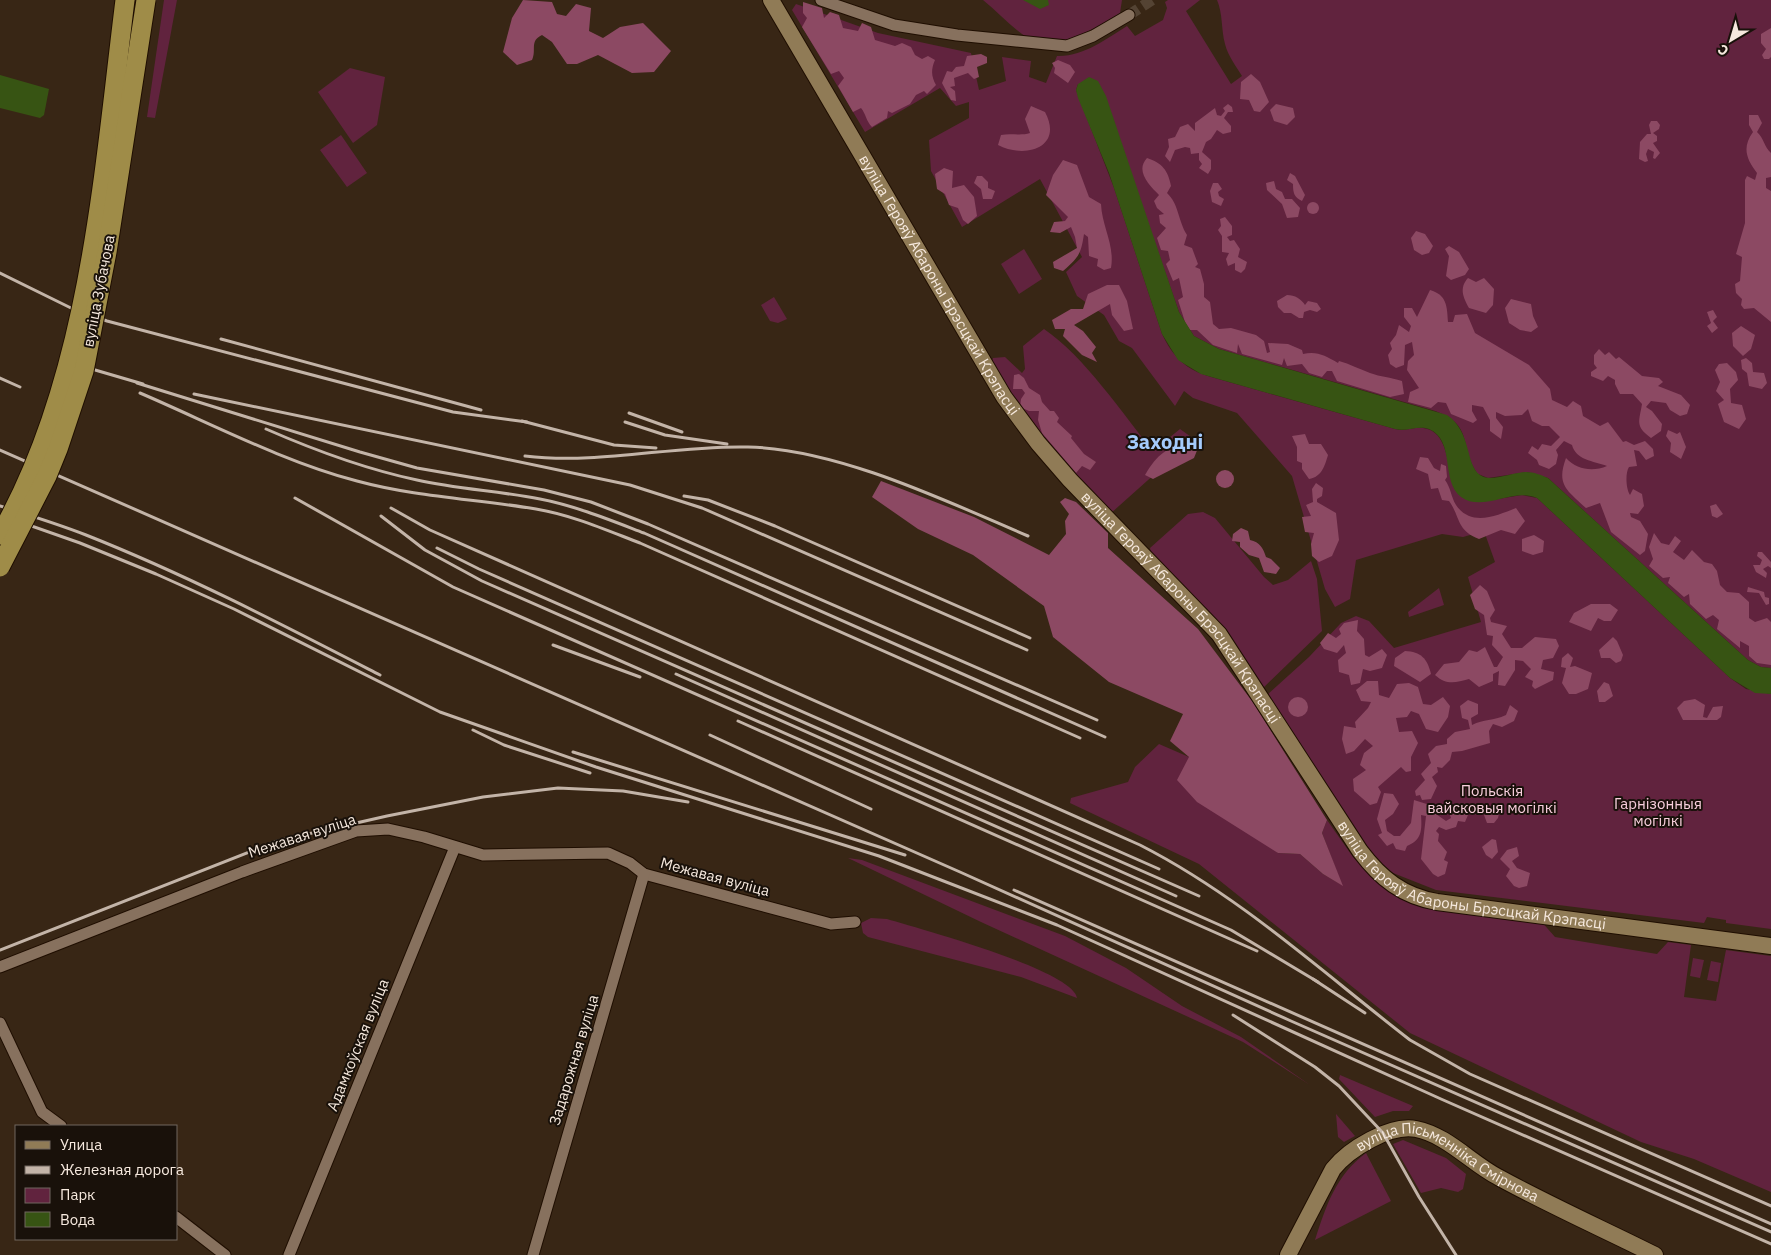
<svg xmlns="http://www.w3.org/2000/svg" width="1771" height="1255" viewBox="0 0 1771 1255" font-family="'IBM Plex Sans',sans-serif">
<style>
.green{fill:#61233e}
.forest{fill:#8c4963}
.water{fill:#375413}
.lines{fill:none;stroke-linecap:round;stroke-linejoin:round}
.minor-tunnel{stroke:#544333;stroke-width:11;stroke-dasharray:11 5.5;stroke-linecap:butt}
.minor-casing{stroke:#1f0e01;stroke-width:13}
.secondary-casing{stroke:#1f0e01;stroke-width:18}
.minor{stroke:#87715e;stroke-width:11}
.secondary{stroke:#907b56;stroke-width:16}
.rail{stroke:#c3b4a8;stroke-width:3}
.trunk-bridge-casing{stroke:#1f0e01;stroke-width:21;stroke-linecap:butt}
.trunk-bridge{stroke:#9f8c48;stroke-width:19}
.labels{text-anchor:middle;stroke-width:4;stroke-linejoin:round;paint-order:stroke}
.street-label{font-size:15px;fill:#f6e9de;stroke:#19110a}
.park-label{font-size:15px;fill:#f8cedc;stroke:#19110a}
.district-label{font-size:20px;font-weight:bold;fill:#a5cbfc;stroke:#19110a}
</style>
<rect width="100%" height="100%" fill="#382615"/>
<!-- green -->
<g class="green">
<path d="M 164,0 L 177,0 L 155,118 L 147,117 Z"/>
<path d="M 983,0 L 1122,0 L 1120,13 C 1102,25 1052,54 1031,40 C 1014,30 999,13 983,0 Z"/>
<path d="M 1168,0 L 1200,0 L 1186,11 L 1231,84 L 1242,76 C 1236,66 1228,56 1225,44 C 1221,29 1223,14 1217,0 L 1771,0 L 1771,668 L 1761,667 L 1748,660 L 1548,478 L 1527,472 L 1488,478 L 1478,474 C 1458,447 1476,424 1432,410 L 1219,349 L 1194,336 L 1179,312 L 1101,88 L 1078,84 L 1076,90 L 1114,188 L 1162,334 C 1173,357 1186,370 1211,377 L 1395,429 C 1405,432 1413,427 1423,428 C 1449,431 1447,468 1454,487 L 1480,502 L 1522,495 L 1537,498 L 1730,678 L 1746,689 L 1771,694 L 1771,929 L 1726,923 L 1726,920 L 1707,917 L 1704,923 L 1436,890 L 1393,873 L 1368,852 L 1266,696 L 1309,657 L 1341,623 L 1356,616 L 1369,621 L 1394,648 L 1481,622 L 1468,577 L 1495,562 L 1484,531 L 1463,537 L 1442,534 L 1356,560 L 1350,599 L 1335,607 L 1325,589 L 1292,476 L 1237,413 L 1193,398 L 1184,391 L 1175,406 L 1132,348 L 1119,341 L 1104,315 L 1077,296 L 1066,272 L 1082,257 L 1040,179 L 962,227 L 931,171 L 929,140 L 969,118 L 969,102 L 956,106 L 940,88 L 865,132 L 792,10 L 796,4 L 878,33 L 971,53 L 979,90 L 1006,81 L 1002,57 L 1031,61 L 1029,77 L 1046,83 L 1057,56 C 1083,57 1106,39 1127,26 L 1135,36 L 1163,20 L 1167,8 L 1165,2 Z"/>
<path d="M 350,68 L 385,77 L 377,125 L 353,143 L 318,92 Z"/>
<path d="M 341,135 L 367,173 L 347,187 L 320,150 Z"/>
<path d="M 1024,249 L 1042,279 L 1019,294 L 1001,264 Z"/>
<path d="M 774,297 L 787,319 L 778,323 L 770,321 L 761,305 Z"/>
<path d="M 1044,329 C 1084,356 1122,413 1153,451 L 1180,429 L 1194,439 L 1110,514 L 1020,410 L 991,364 L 993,358 L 1005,357 L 1022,373 L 1025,369 L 1023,346 Z"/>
<path d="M 1203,512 L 1215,518 L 1264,577 L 1273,585 L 1288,580 L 1311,561 L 1317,579 L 1322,631 L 1262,689 L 1152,556 L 1150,548 L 1188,514 Z"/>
<path d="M 1439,588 L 1444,605 L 1409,617 L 1408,612 Z"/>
<path d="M 1159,744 L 1189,757 L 1278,853 L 1300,854 L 1323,874 L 1342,885 L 1322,833 L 1327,820 L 1353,857 L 1381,886 L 1409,902 L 1540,920 L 1555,937 L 1657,954 L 1668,942 L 1691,945 L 1684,997 L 1716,1001 L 1726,950 L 1771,956 L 1771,1192 L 1694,1159 L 1641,1142 L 1410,1033 L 1199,864 L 1070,803 L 1071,798 L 1128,782 L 1135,767 Z"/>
<path d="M 848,858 L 862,860 L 1065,936 L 1126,968 L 1182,1006 L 1241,1037 L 1310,1085 L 1243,1042 L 981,922 Z"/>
<path d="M 871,918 L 887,919 C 917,928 1073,970 1077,998 L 1021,977 L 868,937 L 863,933 L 861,923 Z"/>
<path d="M 1693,958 L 1704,960 L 1700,978 L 1690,976 Z"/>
<path d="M 1711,961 L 1721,963 L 1718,982 L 1707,980 Z"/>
<path d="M 1340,1075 L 1413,1106 L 1409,1111 L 1393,1111 L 1375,1117 L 1339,1079 Z"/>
<path d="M 1336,1114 L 1355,1136 L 1344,1142 L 1338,1137 Z"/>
<path d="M 1403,1140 L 1446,1158 L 1466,1174 L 1463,1189 L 1458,1192 L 1441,1188 L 1421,1193 L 1393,1144 Z"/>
<path d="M 1366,1153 L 1391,1201 L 1315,1240 C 1326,1206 1336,1175 1366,1153 Z"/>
</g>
<!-- forest -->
<g class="forest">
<path d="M 523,0 L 552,2 L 557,14 L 566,16 L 576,4 L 591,8 L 589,31 L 603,38 L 620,27 L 643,23 L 671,51 L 654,72 L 632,73 L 598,55 L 577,64 L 567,64 L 552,42 L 542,35 C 529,41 537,50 532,60 L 517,65 L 503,52 L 512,18 Z"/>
<path d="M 803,2 L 822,8 L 824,18 L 830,12 L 839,15 L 843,28 L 858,31 L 862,23 L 871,27 L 875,40 L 895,46 L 902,43 L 911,47 L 915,55 L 922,59 L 928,56 L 935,60 C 931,69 931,76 936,85 L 927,94 L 924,91 L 916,95 L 910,104 L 892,113 L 888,111 L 887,118 L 872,127 C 866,121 866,114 861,108 L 853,112 L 838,86 L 844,78 L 839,71 L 831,74 L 802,27 L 807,18 L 803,13 Z"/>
<path d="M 1771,28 L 1771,57 L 1769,59 L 1764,59 L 1762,55 L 1766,49 L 1761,43 L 1761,34 Z"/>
<path d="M 981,54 L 987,57 L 987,63 L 977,67 L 979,77 L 974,79 L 968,73 L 954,78 L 955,86 L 950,87 L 955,91 L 956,101 L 951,100 L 942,83 L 947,71 L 952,72 L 956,67 L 964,66 L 967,56 Z"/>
<path d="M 1058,60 L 1070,65 L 1075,72 L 1068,83 L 1054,73 L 1055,68 L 1052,63 Z"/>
<path d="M 1251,74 L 1260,82 L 1269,102 L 1260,112 L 1254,111 L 1249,100 L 1240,99 L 1241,82 Z"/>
<path d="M 1228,104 L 1232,107 L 1233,112 L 1228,112 L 1224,118 L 1231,126 L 1231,132 L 1223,134 L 1217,130 L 1211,139 L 1206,142 L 1202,152 L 1211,160 L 1211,169 L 1208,174 L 1199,168 L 1202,164 L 1199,160 L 1199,153 L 1191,154 L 1190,148 L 1185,147 L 1175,150 L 1170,162 L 1165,156 L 1169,147 L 1168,139 L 1175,137 L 1180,127 L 1188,124 L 1195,131 L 1195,123 L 1215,108 L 1217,115 L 1221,116 L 1225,111 L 1223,108 Z"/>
<path d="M 1276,104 L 1293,108 L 1295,117 L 1287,125 L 1274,121 L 1270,110 Z"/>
<path d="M 1031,106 L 1045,112 C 1064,148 1025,159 998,145 L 1001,135 C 1011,133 1021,136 1030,133 L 1025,119 Z"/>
<path d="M 1749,115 L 1758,115 L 1762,123 L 1757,132 C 1764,138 1764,147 1771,153 L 1771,177 L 1766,178 L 1766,188 L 1771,191 L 1771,322 L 1754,308 L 1744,309 L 1741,305 L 1742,299 L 1736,293 L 1735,284 L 1740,281 L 1742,257 L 1736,254 L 1745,223 L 1745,180 L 1747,176 L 1755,180 L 1757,173 C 1746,159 1742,147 1753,132 L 1749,125 Z"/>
<path d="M 1651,121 L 1657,121 L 1660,125 L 1659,129 L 1653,133 L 1657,136 L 1657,141 L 1653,143 L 1660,153 L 1655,159 L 1653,158 L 1654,152 L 1648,149 L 1646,154 L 1648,161 L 1645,162 L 1639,159 L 1640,142 L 1647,134 L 1651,134 L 1649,125 Z"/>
<path d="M 1147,158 C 1162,163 1168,170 1171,186 L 1167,193 C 1179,204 1178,221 1187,235 L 1184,245 L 1192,248 L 1198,264 L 1195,267 L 1200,269 L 1204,284 L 1204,297 L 1210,302 L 1213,324 L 1219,329 L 1231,328 L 1256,335 L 1264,341 L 1267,353 L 1270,352 L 1268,343 L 1288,344 L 1302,350 L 1303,354 C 1318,351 1325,356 1338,363 L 1339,361 C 1350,364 1359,369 1370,373 C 1381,377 1390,377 1402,381 L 1404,394 L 1390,397 L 1337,381 L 1332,371 L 1327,371 L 1322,377 L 1309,373 L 1302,364 L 1287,366 L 1284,358 L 1282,365 L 1242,354 L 1238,344 L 1237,353 L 1213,345 L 1197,330 L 1190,330 L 1185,322 L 1178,300 L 1183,297 L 1179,278 L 1173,281 L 1166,264 L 1170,260 L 1168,251 L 1161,250 L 1157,238 L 1166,228 L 1160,223 L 1159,215 L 1164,214 L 1157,208 L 1154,201 L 1159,195 C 1149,185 1135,171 1147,158 Z"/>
<path d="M 1063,160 L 1077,165 L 1089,197 L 1101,204 C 1102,227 1115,245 1111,268 L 1104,270 L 1097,266 L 1098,259 L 1089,256 L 1088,237 L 1084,234 C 1081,254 1079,257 1063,271 L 1054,268 L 1053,262 L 1077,248 L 1075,237 L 1071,227 L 1060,233 L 1050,232 L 1054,222 L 1065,221 L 1068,217 L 1046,195 L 1053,175 Z"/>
<path d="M 944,168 L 953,171 L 952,188 L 964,185 L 974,197 L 977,216 L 968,224 L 963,220 L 958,208 L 949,205 L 945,194 L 937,189 L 935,174 Z"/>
<path d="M 1290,173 L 1295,176 L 1305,195 L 1302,201 C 1294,197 1293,193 1293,184 L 1287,180 Z"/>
<path d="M 977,176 L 982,176 L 988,182 L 988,188 L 995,191 L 992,199 L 983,199 L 981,189 L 974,183 Z"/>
<path d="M 1274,181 L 1276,189 L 1282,192 L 1285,199 L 1292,199 L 1300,208 L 1298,217 L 1287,218 L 1282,204 L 1267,190 L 1266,183 Z"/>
<path d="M 1213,183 L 1218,183 L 1222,189 L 1218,192 L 1219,196 L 1224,199 L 1221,206 L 1212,202 L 1210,191 Z"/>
<circle cx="1313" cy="208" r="6"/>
<path d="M 1225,217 L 1232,226 L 1232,235 L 1227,237 L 1230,241 L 1234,240 L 1240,249 L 1238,257 L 1247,262 L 1245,269 L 1241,273 L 1235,270 L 1235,263 L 1228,266 L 1226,259 L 1229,253 L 1222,252 L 1222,236 L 1218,230 L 1221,226 L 1220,219 Z"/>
<path d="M 1416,231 L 1425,234 L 1433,246 L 1429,253 L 1422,255 L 1414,250 L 1411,238 Z"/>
<path d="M 1449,246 L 1459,252 L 1469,269 L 1465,275 L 1451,280 L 1446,276 L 1449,256 L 1445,249 Z"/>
<path d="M 1468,278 L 1476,282 L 1484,278 L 1494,289 L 1493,305 L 1486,313 L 1469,308 C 1463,297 1459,288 1468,278 Z"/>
<path d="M 1107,285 L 1119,285 L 1127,301 L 1133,329 L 1124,331 L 1112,315 L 1110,304 L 1074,325 L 1083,331 L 1096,347 L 1092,353 L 1097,362 L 1082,355 L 1063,336 L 1065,329 L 1055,329 L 1052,320 L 1071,309 L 1083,309 L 1088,294 Z"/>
<path d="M 1430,290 C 1447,295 1447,306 1448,322 L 1453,322 L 1455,315 L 1467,314 L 1475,333 L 1529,365 L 1550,389 L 1552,400 L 1567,407 L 1573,401 L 1581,406 L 1583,416 L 1600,426 L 1608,422 L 1623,442 L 1626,441 L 1634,445 L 1645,441 L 1653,449 L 1654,456 L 1646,460 L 1639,451 L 1634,450 L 1637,466 L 1629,467 C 1625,473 1626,489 1630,495 L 1633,489 L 1642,494 L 1644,506 L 1638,514 L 1630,513 L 1631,517 L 1640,521 L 1648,534 L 1645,551 L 1640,555 L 1611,532 L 1600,503 L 1586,508 C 1567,490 1556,485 1566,458 C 1577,470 1593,472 1607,466 C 1593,461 1576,460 1572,445 L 1564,441 L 1556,450 L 1558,455 L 1556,464 L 1549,469 L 1539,465 L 1537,460 L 1528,453 L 1532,446 L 1538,450 L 1542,444 L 1551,446 L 1560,437 L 1549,426 L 1542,426 L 1532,421 L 1528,409 L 1522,415 L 1505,416 L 1496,412 L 1496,418 L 1503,427 L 1501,439 L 1490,431 L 1490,420 L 1483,407 L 1472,405 L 1472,411 L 1477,420 L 1473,423 L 1451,414 L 1446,403 L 1438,402 L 1431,408 L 1408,402 L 1410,392 L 1419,388 L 1407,370 L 1408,361 L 1414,355 L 1412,342 L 1405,345 L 1404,365 L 1396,368 L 1390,364 L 1388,355 L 1392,349 L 1390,343 L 1396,335 L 1399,325 L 1409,332 L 1411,326 L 1404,317 L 1404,308 L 1412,308 L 1417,317 Z"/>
<path d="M 1287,295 C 1295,295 1301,299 1305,305 L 1308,301 L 1317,303 L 1321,309 L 1317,312 L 1310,310 L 1304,312 L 1303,318 L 1299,318 L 1291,313 L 1284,313 L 1278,307 L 1277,301 Z"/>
<path d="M 1511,299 L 1531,304 L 1533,316 L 1538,327 L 1531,332 L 1520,330 L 1509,323 L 1505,308 Z"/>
<path d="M 1713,310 L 1717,317 L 1713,321 L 1718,328 L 1712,333 L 1707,326 L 1711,323 L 1707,312 Z"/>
<path d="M 1741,326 L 1755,335 L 1751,349 L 1743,356 L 1733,346 L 1732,333 Z"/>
<path d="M 1599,349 L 1605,355 L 1609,352 L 1616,359 L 1619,357 L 1642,376 L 1659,378 L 1663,382 L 1658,386 L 1681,395 L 1690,405 L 1687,414 L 1680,416 L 1670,410 L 1666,403 L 1651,401 L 1646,407 L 1652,411 L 1662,424 L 1661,431 L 1651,438 C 1635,426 1639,422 1642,404 L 1633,394 L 1620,394 L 1615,384 L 1615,380 L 1608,376 L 1603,381 L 1591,376 L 1591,372 L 1597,368 L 1594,364 L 1594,355 Z"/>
<path d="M 1746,358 L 1752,363 L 1753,372 L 1764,373 L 1767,383 L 1762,389 L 1749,386 L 1747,373 L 1742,369 L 1741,360 Z"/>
<path d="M 1727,363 L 1736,372 L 1738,380 L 1730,389 L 1731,403 L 1742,405 L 1746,419 L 1739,429 L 1724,422 L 1718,404 L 1724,400 L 1716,391 L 1720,382 L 1715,370 L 1719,364 Z"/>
<path d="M 1019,374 L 1024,378 L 1029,388 L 1040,395 L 1042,402 L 1050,411 L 1054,411 L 1059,418 L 1057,422 L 1072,436 L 1071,438 L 1084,454 L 1096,462 L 1090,470 L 1082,466 L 1076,473 L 1042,433 L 1038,420 L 1039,411 L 1029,411 L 1020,407 L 1021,399 L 1025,393 L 1022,389 L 1013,389 L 1014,375 Z"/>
<path d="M 1668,430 L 1677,434 L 1680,432 L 1686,447 L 1681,459 L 1670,452 L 1671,443 L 1666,436 Z"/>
<path d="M 1305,434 L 1309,444 L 1321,444 L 1328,455 C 1325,465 1322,477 1309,479 L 1302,469 L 1302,463 L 1297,461 L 1297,447 L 1292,436 Z"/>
<path d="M 1189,441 L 1198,448 L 1194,458 L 1153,479 L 1145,475 C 1157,454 1167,448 1189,441 Z"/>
<path d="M 1420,457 L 1428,458 L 1434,468 L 1440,471 L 1441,464 L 1446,466 L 1447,477 L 1445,480 C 1451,488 1451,497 1456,505 C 1471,527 1496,516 1516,508 L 1525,521 L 1515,534 L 1501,530 L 1479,539 C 1456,530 1461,518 1449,501 L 1442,500 L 1438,488 L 1431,489 L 1428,474 L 1416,469 Z"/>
<circle cx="1225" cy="479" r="9"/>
<path d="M 881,481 L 974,517 L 1049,555 L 1066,534 L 1065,521 L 1069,514 L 1060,502 L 1065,498 L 1076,502 L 1108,533 L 1108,548 L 1198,629 L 1252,701 L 1327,820 L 1322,833 L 1343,886 L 1323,874 L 1300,854 L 1278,853 L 1197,802 L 1177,780 L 1189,757 L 1170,741 L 1183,714 L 1109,682 L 1053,637 L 1044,606 L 973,555 L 918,529 L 872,497 Z"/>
<path d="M 1316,483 L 1323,488 L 1322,496 L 1317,499 L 1317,502 L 1336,513 L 1339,540 L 1332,556 L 1319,562 L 1312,556 L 1311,544 L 1314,533 L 1305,532 L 1302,517 L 1311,516 L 1306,505 L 1313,502 L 1312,489 Z"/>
<path d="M 1716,504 L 1723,514 L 1717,518 L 1712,516 L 1710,506 Z"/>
<path d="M 1241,528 L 1248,531 L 1250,540 C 1260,542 1263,548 1266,557 L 1271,559 L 1280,568 L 1276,574 L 1264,572 L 1259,558 L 1249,555 L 1240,547 L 1240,542 L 1232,541 L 1233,534 Z"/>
<path d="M 1654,533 L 1661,543 L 1669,545 L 1675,536 L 1681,541 L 1673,552 L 1684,560 L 1692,550 L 1704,562 L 1712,564 L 1717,571 L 1720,585 L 1727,592 L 1739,593 L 1749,602 L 1749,618 L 1755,622 L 1767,618 L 1771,622 L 1771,665 L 1757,663 L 1749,656 L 1749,646 L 1740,641 L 1740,648 L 1717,629 L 1719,620 L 1713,615 L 1706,619 L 1690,604 L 1689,594 L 1684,597 L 1668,583 L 1670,577 L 1663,578 L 1649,566 L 1653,559 L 1649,547 Z"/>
<path d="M 1534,535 L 1544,541 L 1543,552 L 1533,555 L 1522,551 L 1522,539 Z"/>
<path d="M 1758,552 L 1762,552 L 1771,562 L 1771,568 L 1768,566 L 1763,569 L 1767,573 L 1766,578 L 1756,572 L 1753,565 L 1760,565 L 1762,560 L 1757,556 Z"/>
<path d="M 1480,585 L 1487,591 L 1495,610 L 1490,618 L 1491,622 L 1507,626 L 1502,634 L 1511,648 L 1522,648 L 1535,637 L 1556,639 L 1559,646 L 1553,658 L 1543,660 L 1541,669 L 1554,672 L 1553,680 L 1535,689 L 1532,686 L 1533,681 L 1525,677 L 1531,669 L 1523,661 L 1515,660 L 1515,670 L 1505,686 L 1498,685 L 1499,671 L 1493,674 L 1493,681 L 1479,687 L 1469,679 C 1455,683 1446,685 1435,675 L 1444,664 L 1459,662 L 1469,650 L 1477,652 L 1485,647 L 1494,667 L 1497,667 L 1503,657 L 1492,645 L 1493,636 L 1487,635 L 1484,615 L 1475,609 L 1470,595 Z"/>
<path d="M 1748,587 L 1764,592 L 1765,597 L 1769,598 L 1769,604 L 1766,605 L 1759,593 L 1747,592 Z"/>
<path d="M 1591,604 L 1610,604 L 1618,610 L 1611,621 L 1604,621 L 1598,618 L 1591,631 L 1569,622 L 1574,613 Z"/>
<path d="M 1358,620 L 1357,631 L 1364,639 L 1365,655 L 1369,657 L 1382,649 L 1387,655 L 1382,668 L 1370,671 L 1363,669 L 1360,683 L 1351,685 L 1349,675 L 1339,672 L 1338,660 L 1346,653 L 1344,645 L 1337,653 L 1324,649 L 1320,643 L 1328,633 L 1336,638 L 1341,634 L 1339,629 L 1344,623 Z"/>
<path d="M 1613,637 L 1617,641 L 1623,655 L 1621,661 L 1616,663 L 1610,658 L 1601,658 L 1599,650 Z"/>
<path d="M 1405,651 C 1421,652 1427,658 1431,674 L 1420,682 L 1394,666 L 1395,658 Z"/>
<path d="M 1568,653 L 1573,658 L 1570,667 L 1575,666 L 1592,673 L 1588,689 L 1576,694 L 1569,694 L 1562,683 L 1566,668 L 1561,667 L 1562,658 Z"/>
<path d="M 1367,681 L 1378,681 L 1379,695 L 1389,698 L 1397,684 L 1409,683 L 1418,687 L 1423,704 L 1431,705 L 1443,697 L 1450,706 L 1448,717 L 1438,732 L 1426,729 L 1419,714 L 1411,711 L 1407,717 L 1396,718 L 1399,732 L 1412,731 L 1418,743 L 1411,757 L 1411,771 L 1406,772 L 1401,767 L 1378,787 L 1381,792 L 1377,803 L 1370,805 L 1354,791 L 1353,779 L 1366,770 L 1360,765 L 1364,753 L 1373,746 L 1365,739 L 1354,751 L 1346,754 L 1342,739 L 1344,726 L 1356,728 L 1355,722 L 1368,708 L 1371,702 L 1361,701 L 1356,690 Z"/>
<path d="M 1604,682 L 1609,684 L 1613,696 L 1605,702 L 1599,702 L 1597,691 Z"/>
<circle cx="1298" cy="707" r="10"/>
<path d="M 1695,699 L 1705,705 L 1703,717 L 1707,718 L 1713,707 L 1723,706 L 1721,717 L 1717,720 L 1683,720 L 1677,708 L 1684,701 Z"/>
<path d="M 1468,700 L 1478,704 L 1478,714 L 1471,718 L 1472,725 C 1484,719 1493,721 1506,715 L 1510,705 L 1518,711 L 1514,721 L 1502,727 L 1493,724 L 1489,731 L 1490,743 L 1462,751 L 1452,752 L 1450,760 L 1442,768 L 1437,767 L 1438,772 L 1432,777 L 1437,786 L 1431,799 L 1422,800 L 1420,795 L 1416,796 L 1415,791 L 1425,780 L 1421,774 L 1431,763 L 1428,754 L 1436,746 L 1447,744 L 1447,739 L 1455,732 L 1470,729 L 1468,720 L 1462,718 L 1460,706 Z"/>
<path d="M 1384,793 L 1393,794 L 1399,804 L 1393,814 L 1385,820 L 1387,831 L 1394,836 L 1400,836 L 1411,823 L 1414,800 L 1433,806 L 1436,814 L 1446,821 L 1451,818 L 1448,809 L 1457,803 L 1471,808 L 1465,822 L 1458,821 L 1456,827 L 1446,830 L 1439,827 L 1436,831 L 1439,834 L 1438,841 L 1447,852 L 1444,860 L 1448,862 L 1445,874 L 1438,877 L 1433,874 L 1421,859 L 1426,816 L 1421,815 C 1422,830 1422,840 1407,846 L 1405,851 L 1396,849 L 1393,843 L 1387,846 L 1378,835 L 1382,833 L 1377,819 Z"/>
<path d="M 1492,807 L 1500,809 L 1498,818 L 1494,823 L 1487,823 L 1484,815 Z"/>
<path d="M 1492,839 L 1496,840 L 1498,852 L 1492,859 L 1486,855 L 1482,847 Z"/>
<path d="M 1517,847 L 1519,856 L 1512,861 L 1517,868 L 1530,873 L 1527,886 L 1519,888 L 1514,886 L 1506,876 L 1510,869 L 1500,859 L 1507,850 Z"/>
</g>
<!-- water -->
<g class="water">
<path d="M 1023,0 L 1048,0 L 1049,5 L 1040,9 Z"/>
<path d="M 0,75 L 49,89 L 44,115 L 40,118 L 0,108 Z"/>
<path d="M 1089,77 L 1098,81 L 1106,96 L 1179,312 L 1194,336 L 1219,349 L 1447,415 C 1472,432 1465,464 1480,475 C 1490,483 1513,472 1526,472 C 1534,472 1541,475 1548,478 L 1748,660 L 1761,667 L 1771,668 L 1771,694 L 1755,693 L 1730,678 L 1537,498 C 1513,487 1483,513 1461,497 C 1440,481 1456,441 1429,429 C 1418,425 1407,432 1395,429 L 1201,374 L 1178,360 L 1162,334 L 1109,173 L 1078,98 L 1076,90 L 1078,84 Z"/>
</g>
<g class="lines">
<!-- minor-tunnel -->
<path class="minor-tunnel" d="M 1129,15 L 1152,0"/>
<defs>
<g id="minor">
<path d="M 821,0 L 894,25 L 957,35 L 1067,46 L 1093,36 L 1129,15"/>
<path d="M 0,967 L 242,872 L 356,831 L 388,829 L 424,837 L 483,855 L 608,853 L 630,863 L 644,874 L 831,924 L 855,922"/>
<path d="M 0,1023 L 42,1112 L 61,1126"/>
<path d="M 176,1217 L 225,1255"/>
<path d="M 289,1255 L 455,847"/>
<path d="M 533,1255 L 644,874"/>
</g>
<g id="secondary">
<path id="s1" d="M 771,0 L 1004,397 L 1038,443 L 1070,480 L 1219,634 L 1360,851 C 1381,879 1403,896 1437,902 L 1771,946"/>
<path id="s2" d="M 1288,1255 L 1333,1169 C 1349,1149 1390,1124 1416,1129 C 1447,1135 1471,1163 1498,1177 C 1549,1205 1603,1229 1655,1255"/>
</g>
</defs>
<!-- minor casing -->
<use href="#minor" class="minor-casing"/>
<!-- secondary casing -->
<use href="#secondary" class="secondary-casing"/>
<!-- minor -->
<use href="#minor" class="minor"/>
<!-- secondary -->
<use href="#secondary" class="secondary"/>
<!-- rail -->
<g class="rail">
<path d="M 0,273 L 73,309 L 107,321 L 453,412 L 527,422"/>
<path d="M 221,339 L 481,410"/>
<path d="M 78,365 L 143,384"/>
<path d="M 0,378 L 20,387"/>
<path d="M 137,383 L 360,452 L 417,468 L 544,490 L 591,502 L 648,524 L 1097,720"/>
<path d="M 140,393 C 210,423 284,462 357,481 C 416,497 476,499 536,509 C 572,515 606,530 640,543 L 1080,738"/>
<path d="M 194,394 L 630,485 L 702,508 L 1027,650"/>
<path d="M 629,413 L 682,432"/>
<path d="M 522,421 L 614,445 L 656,448"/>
<path d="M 625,422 L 665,435 L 727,444"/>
<path d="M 266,429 C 314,450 365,469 417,480 C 457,489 499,491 540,499 C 576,506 610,520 644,533 L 1105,737"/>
<path d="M 0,450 L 960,872 L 1291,1021 L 1771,1232"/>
<path d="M 525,456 C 600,465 673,445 748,447 C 838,449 946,501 1028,536"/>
<path d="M 684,496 L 708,500 L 775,526 L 1030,638"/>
<path d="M 295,498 L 453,587 L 1231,930 L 1318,982"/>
<path d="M 0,506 C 29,515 58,524 86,535 C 187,575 283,625 380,675"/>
<path d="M 391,508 L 430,530 L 1140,845 C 1240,896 1322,972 1410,1040 L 1470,1074 L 1771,1206"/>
<path d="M 0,515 L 80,543 L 156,574 L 234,609 L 440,712 L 596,767 L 879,856 L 1057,925 L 1441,1099 L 1771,1244"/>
<path d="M 381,516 L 425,550 L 482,581 L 1199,896"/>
<path d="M 437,548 L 479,569 L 1159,869"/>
<path d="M 553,645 L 640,677"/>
<path d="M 676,674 L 1176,896"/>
<path d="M 738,721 L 1257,951"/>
<path d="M 473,730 L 504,745 L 590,773"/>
<path d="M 710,735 L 871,809"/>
<path d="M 573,752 L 905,855"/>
<path d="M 1014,890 L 1771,1224"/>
<path d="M 0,950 L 277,841 L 387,816 L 483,797 L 558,788 L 623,791 L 688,802"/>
<path d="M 1313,979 L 1365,1013"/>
<path d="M 1233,1015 L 1315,1067 L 1339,1086 L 1383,1133 L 1419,1197 L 1456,1255"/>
</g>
<defs>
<g id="trunk-bridge">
<path d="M 0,535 C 90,379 103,176 125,0"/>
<path d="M 0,567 L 47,476 L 58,449 L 84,371 L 107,252 L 146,0"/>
</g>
</defs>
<!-- trunk-bridge casing -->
<use href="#trunk-bridge" class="trunk-bridge-casing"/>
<!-- trunk-bridge -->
<use href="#trunk-bridge" class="trunk-bridge"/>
</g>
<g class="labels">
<!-- street labels -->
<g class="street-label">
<text dy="5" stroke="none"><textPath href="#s1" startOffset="331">вуліца Герояў Абароны Брэсцкай Крэпасці</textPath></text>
<text transform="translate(99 291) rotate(-79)" y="5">вуліца Зубачова</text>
<text dy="5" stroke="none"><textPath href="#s1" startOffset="736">вуліца Герояў Абароны Брэсцкай Крэпасці</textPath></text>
<text transform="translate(302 836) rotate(-18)" y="5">Межавая вуліца</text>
<text dy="5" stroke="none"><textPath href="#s1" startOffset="1155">вуліца Герояў Абароны Брэсцкай Крэпасці</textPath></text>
<text transform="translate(715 877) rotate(15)" y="5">Межавая вуліца</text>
<text transform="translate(358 1045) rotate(-68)" y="5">Адамкоўская вуліца</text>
<text transform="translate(574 1060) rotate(-73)" y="5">Задарожная вуліца</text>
<text dy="5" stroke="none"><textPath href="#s2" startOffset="231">вуліца Пісьменніка Смірнова</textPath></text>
</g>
<!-- park labels -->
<g class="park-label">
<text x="1492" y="796">Польскія<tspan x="1492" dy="17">вайсковыя могілкі</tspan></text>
<text x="1658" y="809">Гарнізонныя<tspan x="1658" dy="17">могілкі</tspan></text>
</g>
<!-- district labels -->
<g class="district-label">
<text x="1165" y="449">Заходні</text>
</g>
</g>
<!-- legend -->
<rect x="15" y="1125" width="162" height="115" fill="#19110a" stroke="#71675f"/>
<rect x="25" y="1141" width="25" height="8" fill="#907b56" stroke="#71675f"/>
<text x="60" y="1150" font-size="15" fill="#f6e9de">Улица</text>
<rect x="25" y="1166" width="25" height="8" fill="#c3b4a8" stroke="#71675f"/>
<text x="60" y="1175" font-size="15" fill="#f6e9de">Железная дорога</text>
<rect x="25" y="1188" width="25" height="15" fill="#61233e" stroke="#71675f"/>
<text x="60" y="1200" font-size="15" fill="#f6e9de">Парк</text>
<rect x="25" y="1212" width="25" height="15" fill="#375413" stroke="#71675f"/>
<text x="60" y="1225" font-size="15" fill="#f6e9de">Вода</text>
<!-- north arrow -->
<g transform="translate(1731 40) rotate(218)" stroke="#19110a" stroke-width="4" paint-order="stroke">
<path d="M0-4L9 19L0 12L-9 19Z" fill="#f6e9de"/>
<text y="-8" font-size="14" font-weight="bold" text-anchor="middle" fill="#f6e9de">С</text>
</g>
</svg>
